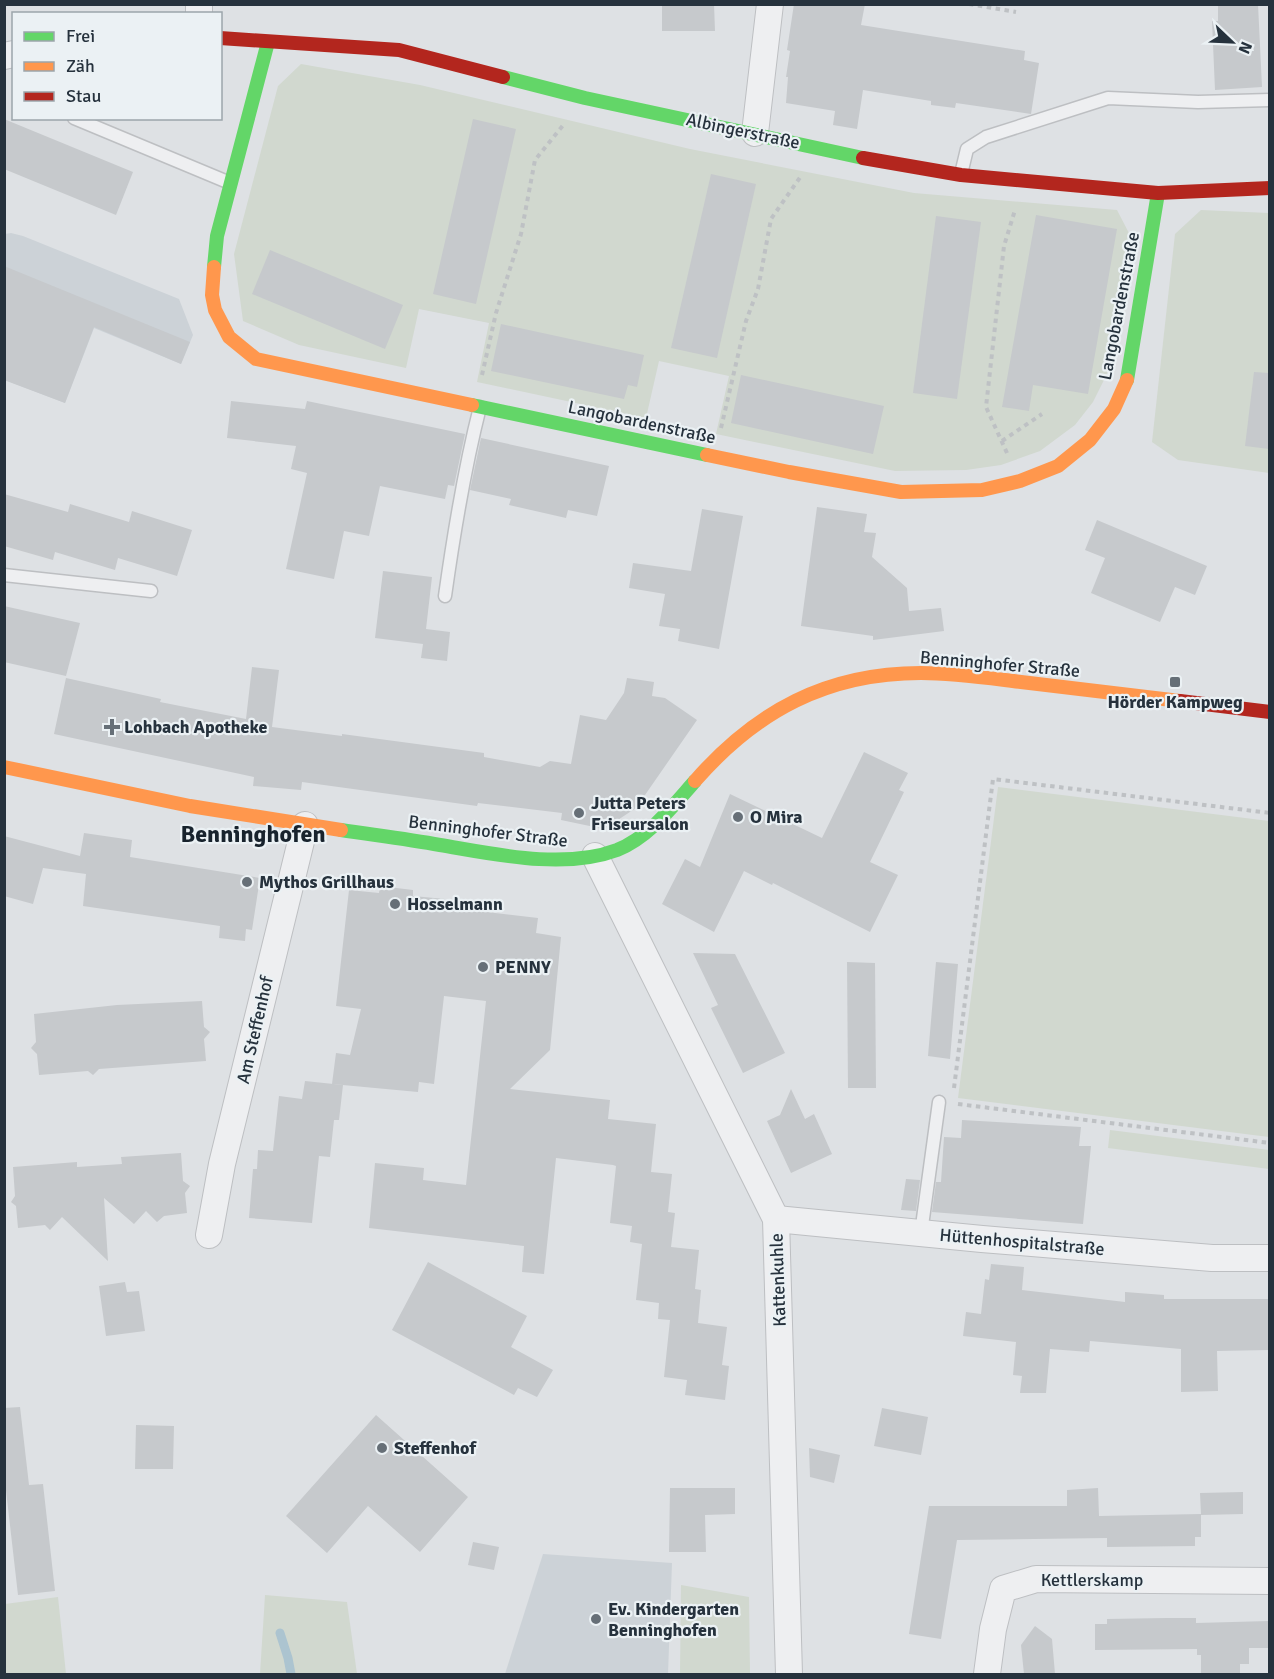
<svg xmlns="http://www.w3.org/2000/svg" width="1274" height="1679" viewBox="0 0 1274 1679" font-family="Signika,sans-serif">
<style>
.built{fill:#ccd2d7}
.green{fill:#d1d8cf}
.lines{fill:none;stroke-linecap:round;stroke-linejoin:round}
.stream{stroke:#acc4d0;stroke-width:9}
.building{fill:#c6c9cc}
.lane-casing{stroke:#bdbfc2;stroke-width:15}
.street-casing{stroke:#bdbfc2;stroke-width:28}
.path{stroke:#bec1c4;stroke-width:4;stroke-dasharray:4.5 4.5;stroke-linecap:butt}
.lane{stroke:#eeeff1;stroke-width:12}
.street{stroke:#eeeff1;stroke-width:26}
.fast{stroke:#63d668;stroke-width:14}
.slow{stroke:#ff974d;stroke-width:14}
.jam{stroke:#b3261e;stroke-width:14}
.poi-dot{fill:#666f77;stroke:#ebf1f4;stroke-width:2}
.labels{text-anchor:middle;stroke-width:4.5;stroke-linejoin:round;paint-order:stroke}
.street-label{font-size:18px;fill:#26323d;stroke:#ebf1f4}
.poi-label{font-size:18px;font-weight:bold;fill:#26323d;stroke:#ebf1f4;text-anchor:start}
.district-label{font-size:24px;font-weight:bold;fill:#18232d;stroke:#ebf1f4}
</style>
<rect width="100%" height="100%" fill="#dee1e4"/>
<!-- built -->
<g class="built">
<path d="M 11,233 L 23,236 L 179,299 L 193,335 L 181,364 L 94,328 L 65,403 L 5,380 L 5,234 Z"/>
<path d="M 543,1554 L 672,1563 L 668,1674 L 505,1674 Z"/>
</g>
<!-- green -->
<g class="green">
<path d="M 301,64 L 420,85 L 690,149 L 914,193 L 1117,210 L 1131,237 L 1107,374 L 1093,402 L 1075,425 L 1040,451 L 1001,465 L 966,470 L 895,471 L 716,434 L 729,376 L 659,361 L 646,418 L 477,382 L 489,323 L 419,309 L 406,368 L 299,345 L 243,321 L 234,254 L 278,86 Z"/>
<path d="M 1201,210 L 1269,213 L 1269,473 L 1178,460 L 1152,442 L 1175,234 Z"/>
<path d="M 998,787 L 1269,821 L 1269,1137 L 958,1098 Z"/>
<path d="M 1110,1130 L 1269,1150 L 1269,1169 L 1108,1148 Z"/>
<path d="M 681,1585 L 749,1597 L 750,1674 L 680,1674 Z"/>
<path d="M 265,1595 L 347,1602 L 357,1674 L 260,1674 Z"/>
<path d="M 58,1597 L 66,1674 L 5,1674 L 5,1604 Z"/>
</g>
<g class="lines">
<!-- stream -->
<path class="stream" d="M 280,1633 L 288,1658 L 291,1674"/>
</g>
<!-- building -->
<g class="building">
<path d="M 662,4 L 714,4 L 715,31 L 662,31 Z"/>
<path d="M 794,4 L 865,4 L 861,25 L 1025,51 L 1024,60 L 1039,63 L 1031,114 L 956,103 L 955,108 L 931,105 L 931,101 L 863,90 L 857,129 L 833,125 L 835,111 L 786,103 L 788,77 L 786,77 L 790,51 L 787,50 Z"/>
<path d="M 1218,4 L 1258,4 L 1262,87 L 1215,90 L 1212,21 L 1218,21 Z"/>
<path d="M 4,119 L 133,172 L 116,215 L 4,169 Z"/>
<path d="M 473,119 L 516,129 L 476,304 L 433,294 Z"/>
<path d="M 711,174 L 756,184 L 717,358 L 671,348 Z"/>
<path d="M 1036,215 L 1117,229 L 1088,394 L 1033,385 L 1029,411 L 1002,407 Z"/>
<path d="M 936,216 L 981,222 L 957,399 L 913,393 Z"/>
<path d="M 270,250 L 403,305 L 385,349 L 252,294 Z"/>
<path d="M 4,266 L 190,342 L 181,364 L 94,327 L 65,403 L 4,380 Z"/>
<path d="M 501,324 L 644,355 L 637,387 L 628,385 L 624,399 L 491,371 Z"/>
<path d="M 1254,372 L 1269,373 L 1269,449 L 1245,446 Z"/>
<path d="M 741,375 L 884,406 L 873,454 L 731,423 Z"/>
<path d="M 231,401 L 305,409 L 307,401 L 465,434 L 454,486 L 448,485 L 445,499 L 380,486 L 369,536 L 344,531 L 334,579 L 286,569 L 307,473 L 291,469 L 296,446 L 227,438 Z"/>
<path d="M 481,438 L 609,466 L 597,516 L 568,510 L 566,518 L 509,505 L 511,499 L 470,490 Z"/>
<path d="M 4,494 L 68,512 L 70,504 L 129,522 L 132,511 L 192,530 L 177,576 L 118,558 L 115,570 L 55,552 L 53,560 L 4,546 Z"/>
<path d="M 817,507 L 867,514 L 864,532 L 876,533 L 872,557 L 907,588 L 909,611 L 941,608 L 944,631 L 873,640 L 873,636 L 801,626 Z"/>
<path d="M 702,509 L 743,516 L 719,649 L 678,641 L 680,629 L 659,626 L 665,594 L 629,588 L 633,563 L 691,571 Z"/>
<path d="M 1097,520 L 1207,566 L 1195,595 L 1175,587 L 1160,622 L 1091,593 L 1105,558 L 1085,550 Z"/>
<path d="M 383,571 L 432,577 L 426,629 L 450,632 L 447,661 L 421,658 L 423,644 L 375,638 Z"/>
<path d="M 4,606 L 80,623 L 66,676 L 4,662 Z"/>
<path d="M 252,667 L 279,670 L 272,727 L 342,736 L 342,734 L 484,753 L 484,757 L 540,767 L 550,761 L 571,764 L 580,715 L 606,720 L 624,693 L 627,678 L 654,682 L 652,696 L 665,698 L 697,720 L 636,808 L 604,829 L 561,820 L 562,813 L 478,803 L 477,806 L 302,782 L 301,790 L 253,786 L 254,777 L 54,734 L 66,678 L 161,699 L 160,702 L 246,719 Z"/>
<path d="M 864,752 L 908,773 L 899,790 L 904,792 L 870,862 L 898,875 L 870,932 L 773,883 L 772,885 L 744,871 L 714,932 L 662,904 L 685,859 L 700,867 L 730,794 L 822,838 Z"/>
<path d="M 84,833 L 132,840 L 130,857 L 260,878 L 252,930 L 246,929 L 245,941 L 219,938 L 220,926 L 83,906 L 86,874 L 43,868 L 33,904 L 4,896 L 4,836 L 80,856 Z"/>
<path d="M 380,886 L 413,890 L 413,896 L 445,899 L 444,907 L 538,918 L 536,933 L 561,937 L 550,1050 L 510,1089 L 610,1100 L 608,1119 L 656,1124 L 651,1172 L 672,1174 L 668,1212 L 675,1213 L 671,1247 L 699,1250 L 695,1289 L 701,1290 L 698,1323 L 727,1327 L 722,1365 L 729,1366 L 725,1400 L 685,1395 L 687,1380 L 664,1377 L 670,1320 L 658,1319 L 659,1303 L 636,1300 L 642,1244 L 630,1242 L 632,1226 L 610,1223 L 616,1166 L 613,1165 L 556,1158 L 544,1274 L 522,1272 L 524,1246 L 369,1228 L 375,1163 L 424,1168 L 423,1180 L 466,1185 L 486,1001 L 444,996 L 434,1084 L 419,1082 L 418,1092 L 332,1084 L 336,1053 L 350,1055 L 361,1009 L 336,1006 L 349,890 L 379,893 Z"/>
<path d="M 693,953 L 735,954 L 785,1053 L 743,1073 L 711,1008 L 718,1005 Z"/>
<path d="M 847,962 L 875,963 L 876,1088 L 848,1088 Z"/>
<path d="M 936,962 L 958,964 L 950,1059 L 928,1056 Z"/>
<path d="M 202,1001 L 204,1027 L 210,1032 L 204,1039 L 206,1061 L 99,1069 L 93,1075 L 88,1071 L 39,1075 L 37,1054 L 31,1048 L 36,1042 L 34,1014 L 117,1005 Z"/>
<path d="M 305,1081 L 343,1085 L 339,1120 L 334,1120 L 330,1157 L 319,1156 L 312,1223 L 249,1218 L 253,1169 L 257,1169 L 258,1150 L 273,1151 L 279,1096 L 302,1099 Z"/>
<path d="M 791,1089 L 805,1119 L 814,1114 L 832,1154 L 791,1173 L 767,1121 L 780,1115 Z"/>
<path d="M 962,1120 L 1081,1127 L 1079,1146 L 1091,1146 L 1083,1224 L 932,1212 L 936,1182 L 941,1182 L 944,1137 L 961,1138 Z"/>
<path d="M 181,1153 L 183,1181 L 190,1186 L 185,1193 L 187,1213 L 164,1216 L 157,1222 L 146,1211 L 134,1224 L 104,1198 L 108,1261 L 62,1217 L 50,1230 L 45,1225 L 18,1228 L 16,1206 L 11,1202 L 15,1196 L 13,1167 L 77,1162 L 77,1167 L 122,1164 L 121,1157 Z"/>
<path d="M 906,1179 L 920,1180 L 916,1211 L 901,1210 Z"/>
<path d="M 428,1262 L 527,1316 L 511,1347 L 553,1370 L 537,1397 L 518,1388 L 514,1395 L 392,1330 Z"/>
<path d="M 991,1264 L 1024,1267 L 1022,1290 L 1125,1302 L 1125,1292 L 1164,1295 L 1164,1299 L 1269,1299 L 1269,1350 L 1217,1351 L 1218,1391 L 1181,1392 L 1181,1349 L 1090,1341 L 1089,1352 L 1050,1349 L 1046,1393 L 1020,1393 L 1022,1376 L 1013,1375 L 1016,1342 L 963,1336 L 966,1312 L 981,1314 L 985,1279 L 989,1280 Z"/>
<path d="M 125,1282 L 127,1292 L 139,1291 L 145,1331 L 106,1336 L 99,1286 Z"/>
<path d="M 20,1407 L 29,1485 L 43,1484 L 55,1591 L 18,1595 L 4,1473 L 4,1408 Z"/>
<path d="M 882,1408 L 928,1417 L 921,1455 L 874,1446 Z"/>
<path d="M 376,1415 L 468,1497 L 420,1552 L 368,1506 L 327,1553 L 286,1516 Z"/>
<path d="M 136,1425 L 174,1426 L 173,1469 L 135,1469 Z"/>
<path d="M 809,1448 L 840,1455 L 834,1483 L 810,1477 Z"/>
<path d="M 670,1488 L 735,1488 L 735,1514 L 705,1515 L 706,1552 L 669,1552 Z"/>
<path d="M 1098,1488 L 1099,1516 L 1201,1514 L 1200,1493 L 1243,1492 L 1243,1514 L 1201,1515 L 1201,1537 L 1195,1537 L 1195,1546 L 1107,1547 L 1107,1538 L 957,1540 L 941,1639 L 909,1634 L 929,1506 L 1067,1506 L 1067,1490 Z"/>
<path d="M 473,1542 L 499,1547 L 494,1570 L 468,1565 Z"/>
<path d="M 1166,1618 L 1196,1618 L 1196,1623 L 1269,1621 L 1269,1648 L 1249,1648 L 1249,1664 L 1240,1664 L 1240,1674 L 1201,1674 L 1201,1655 L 1197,1655 L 1197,1649 L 1095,1650 L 1095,1624 L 1107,1624 L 1107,1619 Z"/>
<path d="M 1035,1626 L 1052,1639 L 1055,1674 L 1024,1674 L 1021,1645 Z"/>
</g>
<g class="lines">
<defs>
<g id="lane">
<path d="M 74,118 L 230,183"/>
<path d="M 961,174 L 967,149 L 986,137 L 1108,98 L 1198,102 L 1270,100"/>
<path d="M 4,575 L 151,591"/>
<path d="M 445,596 C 454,532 464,470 480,407"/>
<path d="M 921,1233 L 939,1102"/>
</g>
<g id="street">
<path d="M 199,4 L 199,14"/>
<path d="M 4,56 L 14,54"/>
<path d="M 755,133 L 770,4"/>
<path d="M 595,856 L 776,1219 L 789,1674"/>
<path d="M 776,1219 L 982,1239 L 1212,1258 L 1270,1258"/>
<path d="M 209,1235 L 222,1164 L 305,825"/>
<path d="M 987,1674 L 993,1629 L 1003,1589 L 1036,1579 L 1270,1581"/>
</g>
</defs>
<!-- lane casing -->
<use href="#lane" class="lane-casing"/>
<!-- street casing -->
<use href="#street" class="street-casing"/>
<!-- path -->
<g class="path">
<path d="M 969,4 L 1016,12"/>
<path d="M 482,375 L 496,313 L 521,234 L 535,160 L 564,124"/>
<path d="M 721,428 L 746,321 L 758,289 L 771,219 L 801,176"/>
<path d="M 1002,441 L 1042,414"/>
<path d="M 1007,453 L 986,407 L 1004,246 L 1015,210"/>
<path d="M 954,1088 L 993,779 L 1270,813"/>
<path d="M 958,1104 L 1270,1143"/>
</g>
<!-- lane -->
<use href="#lane" class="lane"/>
<!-- street -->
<use href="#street" class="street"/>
<!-- fast -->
<g class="fast">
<path d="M 503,77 L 585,98 L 863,158"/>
<path d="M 214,267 L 217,236 L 268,42"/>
<path d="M 1127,380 L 1158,193"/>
<path d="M 472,405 L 707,455"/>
<path d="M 341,830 C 374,835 407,839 440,845 C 494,854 564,870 617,850 C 649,837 672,807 695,781"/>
</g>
<!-- slow -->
<g class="slow">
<path d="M 214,267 L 212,295 L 215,310 L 229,337 L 256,359 L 472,405"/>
<path d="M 707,455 L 789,472 L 901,492 L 982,490 L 1020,481 L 1058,466 L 1090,440 L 1114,409 L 1127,380"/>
<path d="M 4,767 L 190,806 L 341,830"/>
<path d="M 695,781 C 756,711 827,673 921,673 C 955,673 988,678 1021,682 C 1074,688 1127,695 1180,701"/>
</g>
<!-- jam -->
<g class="jam">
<path d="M 220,38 L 399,50 L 503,77"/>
<path d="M 863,158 L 961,175 L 1158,193 L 1270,188"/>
<path d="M 1180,701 L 1270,712"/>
</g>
</g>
<!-- markers -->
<g class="poi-dot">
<rect x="1169" y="676" width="12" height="12" rx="3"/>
<path d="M109 718h6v6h6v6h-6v6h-6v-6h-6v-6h6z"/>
<circle cx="579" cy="813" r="6"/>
<circle cx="738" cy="817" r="6"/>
<circle cx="247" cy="882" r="6"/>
<circle cx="395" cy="904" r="6"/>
<circle cx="483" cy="967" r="6"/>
<circle cx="382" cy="1448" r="6"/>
<circle cx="596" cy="1619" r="6"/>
</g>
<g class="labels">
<!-- street labels -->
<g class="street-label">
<text transform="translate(743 131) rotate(12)" y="6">Albingerstraße</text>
<text transform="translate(1119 306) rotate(-79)" y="6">Langobardenstraße</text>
<text transform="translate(642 422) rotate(12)" y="6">Langobardenstraße</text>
<text transform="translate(1000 664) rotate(5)" y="6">Benninghofer Straße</text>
<text transform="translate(488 831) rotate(7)" y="6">Benninghofer Straße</text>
<text transform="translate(255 1030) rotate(-77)" y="6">Am Steffenhof</text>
<text transform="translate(1022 1242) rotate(5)" y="6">Hüttenhospitalstraße</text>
<text transform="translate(778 1280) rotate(-92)" y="6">Kattenkuhle</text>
<text x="1092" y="1586">Kettlerskamp</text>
</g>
<!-- poi labels -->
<g class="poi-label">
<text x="1175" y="708" text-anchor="middle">Hörder Kampweg</text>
<text x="124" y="733">Lohbach Apotheke</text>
<text x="591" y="809">Jutta Peters<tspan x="591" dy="21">Friseursalon</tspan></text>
<text x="750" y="823">O Mira</text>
<text x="259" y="888">Mythos Grillhaus</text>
<text x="407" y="910">Hosselmann</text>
<text x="495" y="973">PENNY</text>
<text x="394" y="1454">Steffenhof</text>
<text x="608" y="1615">Ev. Kindergarten<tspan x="608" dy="21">Benninghofen</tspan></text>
</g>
<!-- district labels -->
<g class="district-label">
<text x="253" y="842">Benninghofen</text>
</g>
</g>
<!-- border -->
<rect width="1274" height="1679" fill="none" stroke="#26323d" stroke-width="12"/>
<!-- legend -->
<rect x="12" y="12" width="210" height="108" fill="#ebf1f4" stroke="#9ca5ab" stroke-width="1.5"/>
<rect x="24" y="32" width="30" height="9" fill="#63d668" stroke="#9ca5ab" stroke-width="1.5"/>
<text x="66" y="42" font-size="18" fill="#26323d">Frei</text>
<rect x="24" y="62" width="30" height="9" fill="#ff974d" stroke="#9ca5ab" stroke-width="1.5"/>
<text x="66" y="72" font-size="18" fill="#26323d">Zäh</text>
<rect x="24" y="92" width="30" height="9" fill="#b3261e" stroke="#9ca5ab" stroke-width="1.5"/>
<text x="66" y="102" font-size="18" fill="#26323d">Stau</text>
<!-- north arrow -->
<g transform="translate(1232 42) rotate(113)" stroke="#ebf1f4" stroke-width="4.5" paint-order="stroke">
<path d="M0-4.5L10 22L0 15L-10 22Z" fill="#26323d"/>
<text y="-9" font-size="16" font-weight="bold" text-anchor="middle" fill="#26323d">N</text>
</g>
</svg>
